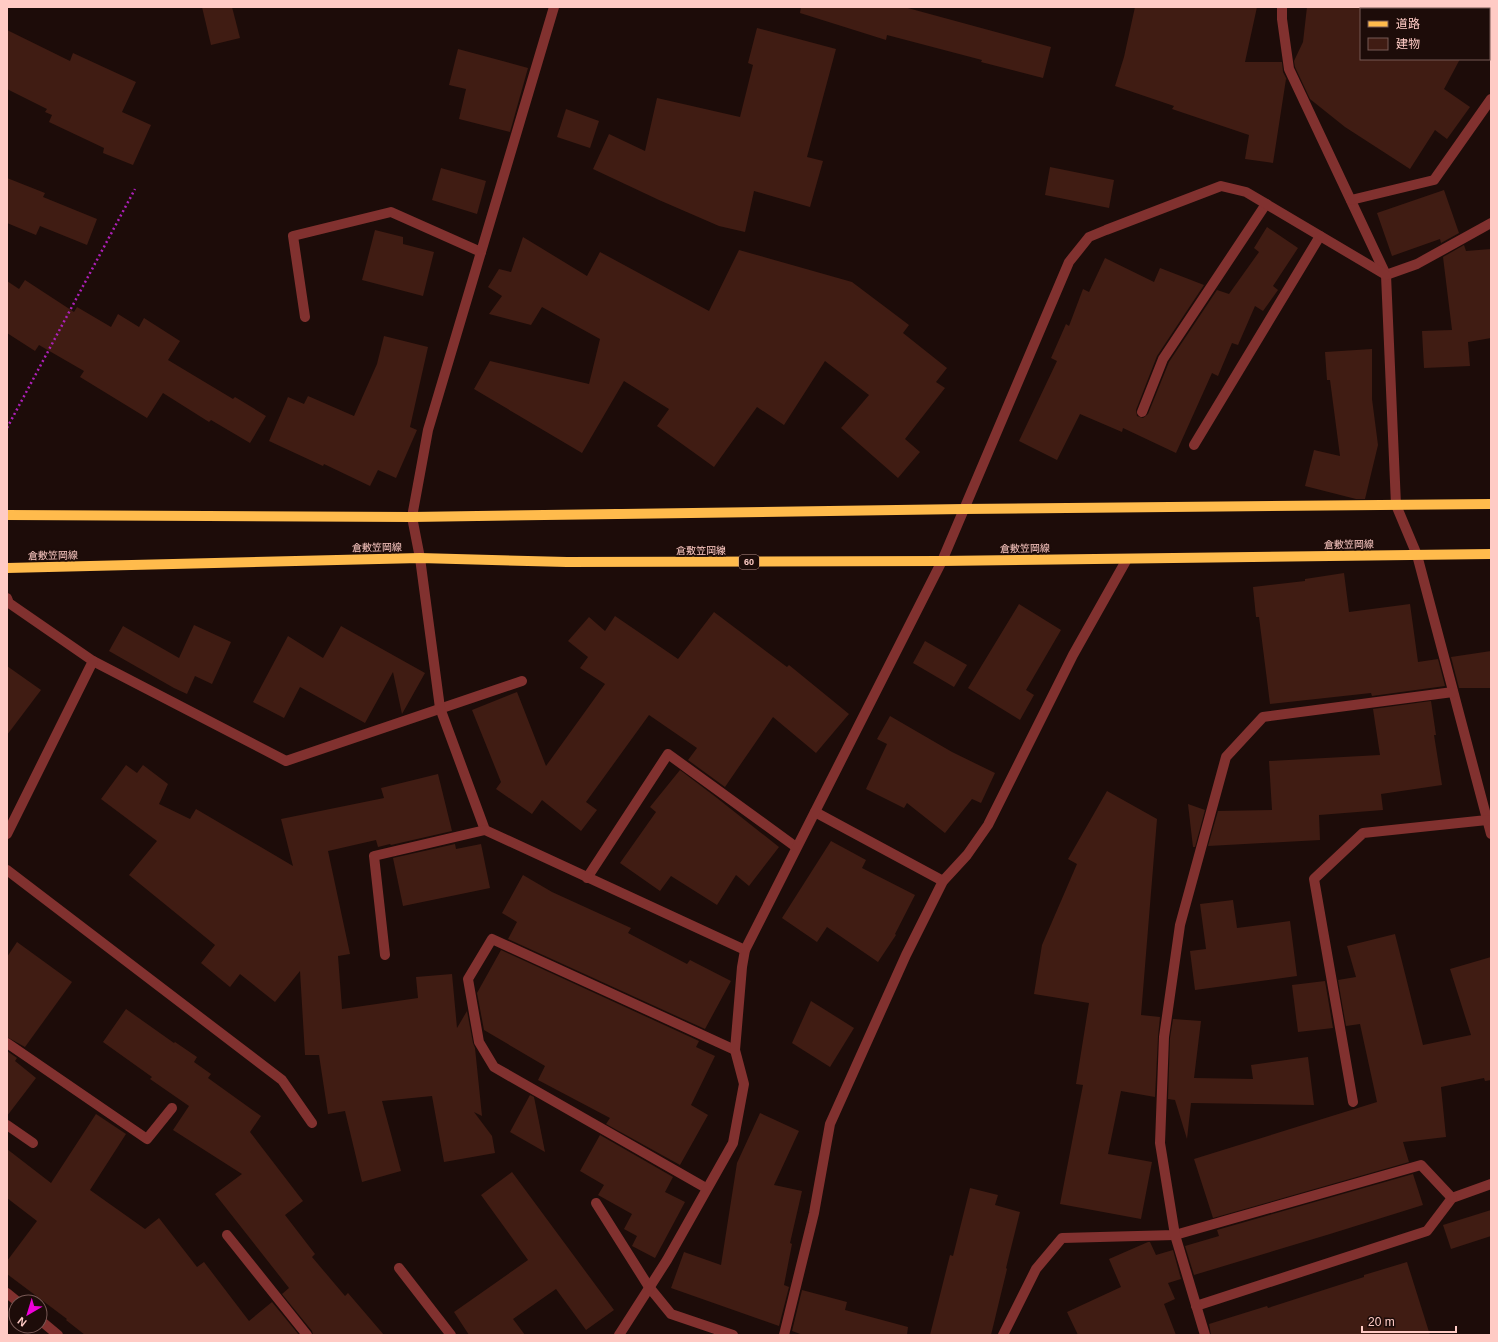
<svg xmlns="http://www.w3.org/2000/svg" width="1498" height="1342" viewBox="0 0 1498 1342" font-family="Helvetica,'Noto Sans JP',sans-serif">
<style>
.building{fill:#401c13}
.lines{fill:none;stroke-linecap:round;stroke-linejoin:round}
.path{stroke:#ae20b9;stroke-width:2.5;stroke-dasharray:2 3;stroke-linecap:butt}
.minor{stroke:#81312f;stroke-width:10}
.major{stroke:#ffbb4c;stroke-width:10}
.labels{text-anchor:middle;stroke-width:3.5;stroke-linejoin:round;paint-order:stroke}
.shield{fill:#1d0c09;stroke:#bb928d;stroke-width:1}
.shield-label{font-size:9px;font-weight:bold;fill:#ffcbc5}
.street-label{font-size:10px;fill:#ffcbc5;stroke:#1d0c09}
</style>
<rect width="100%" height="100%" fill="#1d0c09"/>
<!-- building -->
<g class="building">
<path d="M 202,7 L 232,7 L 240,38 L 211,45 Z"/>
<path d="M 801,7 L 904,7 L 1051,47 L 1043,78 L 981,62 L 982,60 L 887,35 L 886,40 L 800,13 Z"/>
<path d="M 1135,7 L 1257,7 L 1245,62 L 1282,62 L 1283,72 L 1287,80 L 1286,79 L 1273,163 L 1245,159 L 1249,135 L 1172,109 L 1174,106 L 1115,86 L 1124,57 Z"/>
<path d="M 1307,7 L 1361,7 L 1361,59 L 1460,59 L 1444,89 L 1470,107 L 1447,139 L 1435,130 L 1410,169 L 1345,127 L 1310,99 L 1295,67 L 1294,61 L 1303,42 Z"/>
<path d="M 757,28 L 836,49 L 807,157 L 823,161 L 810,207 L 754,191 L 745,232 L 719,226 L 659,200 L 593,169 L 609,134 L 645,151 L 657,98 L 740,117 L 753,65 L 748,63 Z"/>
<path d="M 7,30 L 70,61 L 73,53 L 136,82 L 122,112 L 151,125 L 133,165 L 103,153 L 104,148 L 49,122 L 52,115 L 45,112 L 47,109 L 7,89 Z"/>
<path d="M 458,49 L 528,68 L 510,132 L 459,119 L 466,89 L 449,85 Z"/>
<path d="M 566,109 L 599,121 L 590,148 L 557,137 Z"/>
<path d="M 1050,167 L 1114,180 L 1109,208 L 1045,195 Z"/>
<path d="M 441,168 L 486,181 L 477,214 L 432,200 Z"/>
<path d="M 7,178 L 45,193 L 43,197 L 97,219 L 87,245 L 40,226 L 36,235 L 7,223 Z"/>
<path d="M 1444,190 L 1459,233 L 1441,243 L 1440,239 L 1392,256 L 1377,213 Z"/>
<path d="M 1267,227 L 1298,248 L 1273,286 L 1278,290 L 1263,311 L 1255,306 L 1238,345 L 1232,343 L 1218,376 L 1212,373 L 1176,453 L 1123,428 L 1122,432 L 1080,414 L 1057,460 L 1019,441 L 1057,361 L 1051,358 L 1066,324 L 1069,326 L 1083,289 L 1089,292 L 1105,258 L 1154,282 L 1160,268 L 1204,285 L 1157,356 L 1136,410 L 1137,416 L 1143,418 L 1148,414 L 1169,362 L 1217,290 L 1229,294 L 1259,252 L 1254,248 Z"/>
<path d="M 375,230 L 403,237 L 403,244 L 434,252 L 423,296 L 362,280 Z"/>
<path d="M 523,237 L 587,276 L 600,252 L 709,311 L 739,250 L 852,282 L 909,325 L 903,333 L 947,368 L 936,382 L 945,388 L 905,439 L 920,452 L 898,478 L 841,428 L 869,395 L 825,361 L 784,425 L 757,407 L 714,467 L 657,426 L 669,409 L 624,381 L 582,453 L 474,389 L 490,361 L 589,384 L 600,339 L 542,307 L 531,325 L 489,314 L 502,296 L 488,287 L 499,269 L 511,272 Z"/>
<path d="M 1464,245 L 1466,251 L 1491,249 L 1491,338 L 1468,342 L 1470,366 L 1424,368 L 1422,331 L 1452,330 L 1443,257 Z"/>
<path d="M 25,280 L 74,312 L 77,307 L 111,327 L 118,314 L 139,327 L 144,318 L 180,341 L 168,360 L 233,399 L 235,397 L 266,416 L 250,443 L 211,420 L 209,422 L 163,393 L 147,418 L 80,377 L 84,371 L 39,345 L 35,351 L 7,333 L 7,281 L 19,289 Z"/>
<path d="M 384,336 L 428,347 L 410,427 L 417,430 L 396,478 L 378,470 L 370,486 L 324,464 L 323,466 L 269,441 L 288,397 L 304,404 L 308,396 L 354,416 L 377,364 Z"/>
<path d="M 1372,349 L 1372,399 L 1378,445 L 1365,499 L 1356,499 L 1305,486 L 1314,450 L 1340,456 L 1330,380 L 1327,380 L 1325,352 Z"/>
<path d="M 1344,573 L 1349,612 L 1410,604 L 1418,662 L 1438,659 L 1445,686 L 1372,696 L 1371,693 L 1270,704 L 1259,617 L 1256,617 L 1253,587 L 1305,581 L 1305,579 Z"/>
<path d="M 1019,604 L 1061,630 L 1026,690 L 1034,695 L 1020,720 L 968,688 Z"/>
<path d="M 714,612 L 787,667 L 789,665 L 849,714 L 816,753 L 773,717 L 725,787 L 688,760 L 697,748 L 649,715 L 586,802 L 597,810 L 581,831 L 542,800 L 532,814 L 496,789 L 501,782 L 472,710 L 517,692 L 546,766 L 605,684 L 580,668 L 588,657 L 568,641 L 589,617 L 605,631 L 615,616 L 678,659 Z"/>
<path d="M 194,625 L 231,642 L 212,684 L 195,676 L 187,694 L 174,688 L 109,651 L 123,626 L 179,658 Z"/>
<path d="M 341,626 L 425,673 L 402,714 L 393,672 L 365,723 L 300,687 L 284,718 L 253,702 L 288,636 L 323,658 Z"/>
<path d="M 925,641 L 967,665 L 954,687 L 913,663 Z"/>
<path d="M 1491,651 L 1491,688 L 1459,688 L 1451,657 Z"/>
<path d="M 7,666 L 41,690 L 7,735 Z"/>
<path d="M 1431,701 L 1436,735 L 1434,735 L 1442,785 L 1381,794 L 1383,810 L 1319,815 L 1320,840 L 1208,846 L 1218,811 L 1272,810 L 1269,761 L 1380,755 L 1373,709 Z"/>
<path d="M 890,716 L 952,752 L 995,773 L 981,803 L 972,799 L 945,833 L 907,803 L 904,808 L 866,789 L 887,744 L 877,739 Z"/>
<path d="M 126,765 L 137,773 L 143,765 L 168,784 L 159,804 L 190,819 L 196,809 L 293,866 L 281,819 L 384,798 L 381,788 L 438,774 L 452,831 L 391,845 L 390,844 L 378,847 L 376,840 L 328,851 L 350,954 L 338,956 L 342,1009 L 418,998 L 416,977 L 452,974 L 457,1028 L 467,1011 L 473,1043 L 475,1048 L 482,1116 L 474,1112 L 492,1136 L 495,1153 L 444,1162 L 432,1096 L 382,1101 L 401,1171 L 362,1182 L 345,1111 L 328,1114 L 319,1055 L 305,1055 L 300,971 L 275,1002 L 240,974 L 230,987 L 201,963 L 215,945 L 129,875 L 157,841 L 101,799 Z"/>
<path d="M 680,770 L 717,798 L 779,847 L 749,886 L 736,875 L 717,905 L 671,876 L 660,891 L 620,863 L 656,812 L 650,807 Z"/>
<path d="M 1107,791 L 1157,819 L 1141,1015 L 1160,1017 L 1158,1037 L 1155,1097 L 1121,1091 L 1108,1154 L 1152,1162 L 1141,1219 L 1060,1204 L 1083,1085 L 1076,1084 L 1089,1003 L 1034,994 L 1042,945 L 1077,864 L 1068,859 Z"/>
<path d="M 1188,804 L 1205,810 L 1195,847 L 1193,847 Z"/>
<path d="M 831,841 L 866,860 L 862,868 L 915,895 L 895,934 L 896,935 L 878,962 L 827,927 L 817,942 L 782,918 Z"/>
<path d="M 455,844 L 456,849 L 481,844 L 490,888 L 403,906 L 393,858 Z"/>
<path d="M 523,875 L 552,892 L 631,928 L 628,933 L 687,964 L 690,960 L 731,981 L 705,1029 L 508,939 L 517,922 L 502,913 Z"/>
<path d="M 1233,900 L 1237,928 L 1290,921 L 1297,976 L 1195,990 L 1190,951 L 1206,949 L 1200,904 Z"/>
<path d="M 1395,934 L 1423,1045 L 1471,1035 L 1450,969 L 1491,957 L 1491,1080 L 1485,1081 L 1484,1078 L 1441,1087 L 1446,1137 L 1403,1142 L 1409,1162 L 1213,1218 L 1194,1159 L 1377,1102 L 1360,1024 L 1346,1026 L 1338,980 L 1356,977 L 1347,946 Z"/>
<path d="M 17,942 L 72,982 L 25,1047 L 7,1037 L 7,957 Z"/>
<path d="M 501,950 L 699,1041 L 696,1047 L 715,1056 L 691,1105 L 708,1115 L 680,1165 L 606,1124 L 610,1118 L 538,1080 L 545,1066 L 484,1030 L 477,993 Z"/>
<path d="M 1325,981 L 1333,1028 L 1298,1032 L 1292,985 Z"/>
<path d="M 811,1001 L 854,1028 L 830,1067 L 792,1043 Z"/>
<path d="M 126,1009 L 174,1043 L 175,1042 L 197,1057 L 194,1062 L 211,1074 L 208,1078 L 261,1116 L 250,1132 L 303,1201 L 285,1215 L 315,1254 L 312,1257 L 345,1296 L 348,1293 L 384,1335 L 313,1335 L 312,1331 L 282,1294 L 289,1288 L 215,1194 L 242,1174 L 173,1130 L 189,1106 L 150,1079 L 152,1077 L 103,1042 Z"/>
<path d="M 1173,1019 L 1201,1021 L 1194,1078 L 1253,1079 L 1251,1065 L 1308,1057 L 1314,1105 L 1191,1103 L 1187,1139 L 1175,1100 L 1168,1099 L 1170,1038 Z"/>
<path d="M 7,1051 L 17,1058 L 15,1061 L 36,1078 L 7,1116 Z"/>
<path d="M 530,1095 L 534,1097 L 545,1152 L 510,1132 Z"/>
<path d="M 760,1113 L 799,1131 L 774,1185 L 802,1191 L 790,1243 L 792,1244 L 784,1285 L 789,1287 L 779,1326 L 671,1288 L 684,1252 L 721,1265 L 737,1163 Z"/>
<path d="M 96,1114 L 126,1134 L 90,1190 L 145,1229 L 159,1218 L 197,1267 L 204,1262 L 249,1321 L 272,1302 L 299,1335 L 85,1335 L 66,1320 L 67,1319 L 7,1274 L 7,1261 L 37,1221 L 7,1198 L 7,1149 L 51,1183 Z"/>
<path d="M 600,1135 L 673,1177 L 665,1192 L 685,1202 L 655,1258 L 632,1246 L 637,1236 L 624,1229 L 632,1214 L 598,1195 L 604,1185 L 580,1171 Z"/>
<path d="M 512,1172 L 614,1310 L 586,1330 L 556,1289 L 513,1319 L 525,1335 L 469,1335 L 454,1312 L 528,1260 L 481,1195 Z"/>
<path d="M 1413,1174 L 1423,1205 L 1330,1234 L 1194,1275 L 1185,1246 L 1219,1236 L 1217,1230 Z"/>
<path d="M 970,1188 L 998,1195 L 995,1205 L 1020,1212 L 1006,1268 L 1007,1269 L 991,1335 L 930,1335 L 950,1255 L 953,1256 Z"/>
<path d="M 1491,1210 L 1491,1236 L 1451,1249 L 1443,1225 Z"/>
<path d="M 1148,1242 L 1150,1242 L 1156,1255 L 1173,1250 L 1181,1279 L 1168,1283 L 1175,1299 L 1164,1304 L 1176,1335 L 1078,1335 L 1067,1312 L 1121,1287 L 1109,1259 Z"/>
<path d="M 1407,1262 L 1430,1335 L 1211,1335 L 1209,1324 L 1267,1306 L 1268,1308 L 1364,1277 L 1364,1275 Z"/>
<path d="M 802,1290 L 847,1302 L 845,1310 L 908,1327 L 907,1335 L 803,1335 L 792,1331 Z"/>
</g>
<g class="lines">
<!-- path -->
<path class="path" d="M 7,428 L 135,189"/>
<!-- minor -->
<g class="minor">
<path d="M 1282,7 L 1282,19 L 1289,69 L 1386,275 L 1396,505 L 1417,555 L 1491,834"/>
<path d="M 1351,200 L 1434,180 L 1491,99"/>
<path d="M 1386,275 L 1417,264 L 1491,223"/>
<path d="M 305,317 L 293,236 L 391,212 L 481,252"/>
<path d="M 1142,412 L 1163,359 L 1266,204"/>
<path d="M 1194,445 L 1320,236"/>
<path d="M 7,598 L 9,603 L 93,661 L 286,761 L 522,681"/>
<path d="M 815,812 L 943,881"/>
<path d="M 485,830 L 440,708 L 420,558 L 412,517 L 428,430 L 554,7"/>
<path d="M 7,834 L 93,661"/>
<path d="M 7,870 L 282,1080 L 312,1123"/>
<path d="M 587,878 L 668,754 L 796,847"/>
<path d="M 385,955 L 374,856 L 485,830 L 745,950"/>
<path d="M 7,1043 L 147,1139 L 172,1108"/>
<path d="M 1353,1102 L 1314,879 L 1363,833 L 1487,820"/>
<path d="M 7,1125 L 33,1143"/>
<path d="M 706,1188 L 494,1067 L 479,1042 L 468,979 L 492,939 L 735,1050"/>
<path d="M 596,1203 L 649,1287 L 671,1314 L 733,1335"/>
<path d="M 227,1235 L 307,1335"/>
<path d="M 399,1268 L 451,1335"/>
<path d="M 7,1293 L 18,1302"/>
<path d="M 1196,1306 L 1427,1231 L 1452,1198 L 1491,1184"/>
<path d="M 40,1320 L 58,1335"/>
<path d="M 619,1335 L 667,1260 L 733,1143 L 744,1084 L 735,1050 L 742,967 L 745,950 L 942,561 L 1069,262 L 1089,237 L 1106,230 L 1221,186 L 1246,192 L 1386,275"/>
<path d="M 784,1335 L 814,1213 L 830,1124 L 906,955 L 943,881 L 967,855 L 988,825 L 1073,655 L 1127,559"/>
<path d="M 1003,1335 L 1036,1269 L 1062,1238 L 1175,1235 L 1421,1165 L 1452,1198"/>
<path d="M 1205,1335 L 1175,1235 L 1160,1143 L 1164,1037 L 1180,925 L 1226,757 L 1263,717 L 1453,692"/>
</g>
<!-- major -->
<g class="major">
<path d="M 7,515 L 412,517 L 964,509 L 1491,504"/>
<path d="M 7,568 L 420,558 L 567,562 L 942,561 L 1491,554"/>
</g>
</g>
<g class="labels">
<!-- shield labels -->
<rect class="shield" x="739" y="555" width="20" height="14" rx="3"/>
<g class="shield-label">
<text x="749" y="565">60</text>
</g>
<!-- street labels -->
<g class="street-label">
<text transform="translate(1349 544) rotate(-1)" y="4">倉敷笠岡線</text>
<text transform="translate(377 547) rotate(-1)" y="4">倉敷笠岡線</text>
<text transform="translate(1025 548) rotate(-1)" y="4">倉敷笠岡線</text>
<text x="701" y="554">倉敷笠岡線</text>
<text transform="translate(53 555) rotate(-1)" y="4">倉敷笠岡線</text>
</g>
</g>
<!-- border -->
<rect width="1498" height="1342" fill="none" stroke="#ffcbc5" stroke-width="16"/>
<!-- legend -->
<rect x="1360" y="8" width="130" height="52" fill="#1d0c09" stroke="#775854"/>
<rect x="1368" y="21" width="20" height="6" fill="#ffbb4c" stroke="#775854"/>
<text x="1396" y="28" font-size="12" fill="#ffcbc5">道路</text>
<rect x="1368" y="38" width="20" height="12" fill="#401c13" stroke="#775854"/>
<text x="1396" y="48" font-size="12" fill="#ffcbc5">建物</text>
<!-- north arrow -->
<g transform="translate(28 1314) rotate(218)"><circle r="19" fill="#1d0c09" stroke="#775854"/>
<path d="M0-3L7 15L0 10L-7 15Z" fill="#f000da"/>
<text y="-6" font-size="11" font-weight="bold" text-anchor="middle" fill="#ffcbc5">N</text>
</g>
<!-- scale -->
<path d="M1362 1326v6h94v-6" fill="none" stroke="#ffcbc5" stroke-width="2"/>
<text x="1368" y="1326" font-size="12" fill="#ffcbc5" stroke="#1d0c09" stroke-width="3" paint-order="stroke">20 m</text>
</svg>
